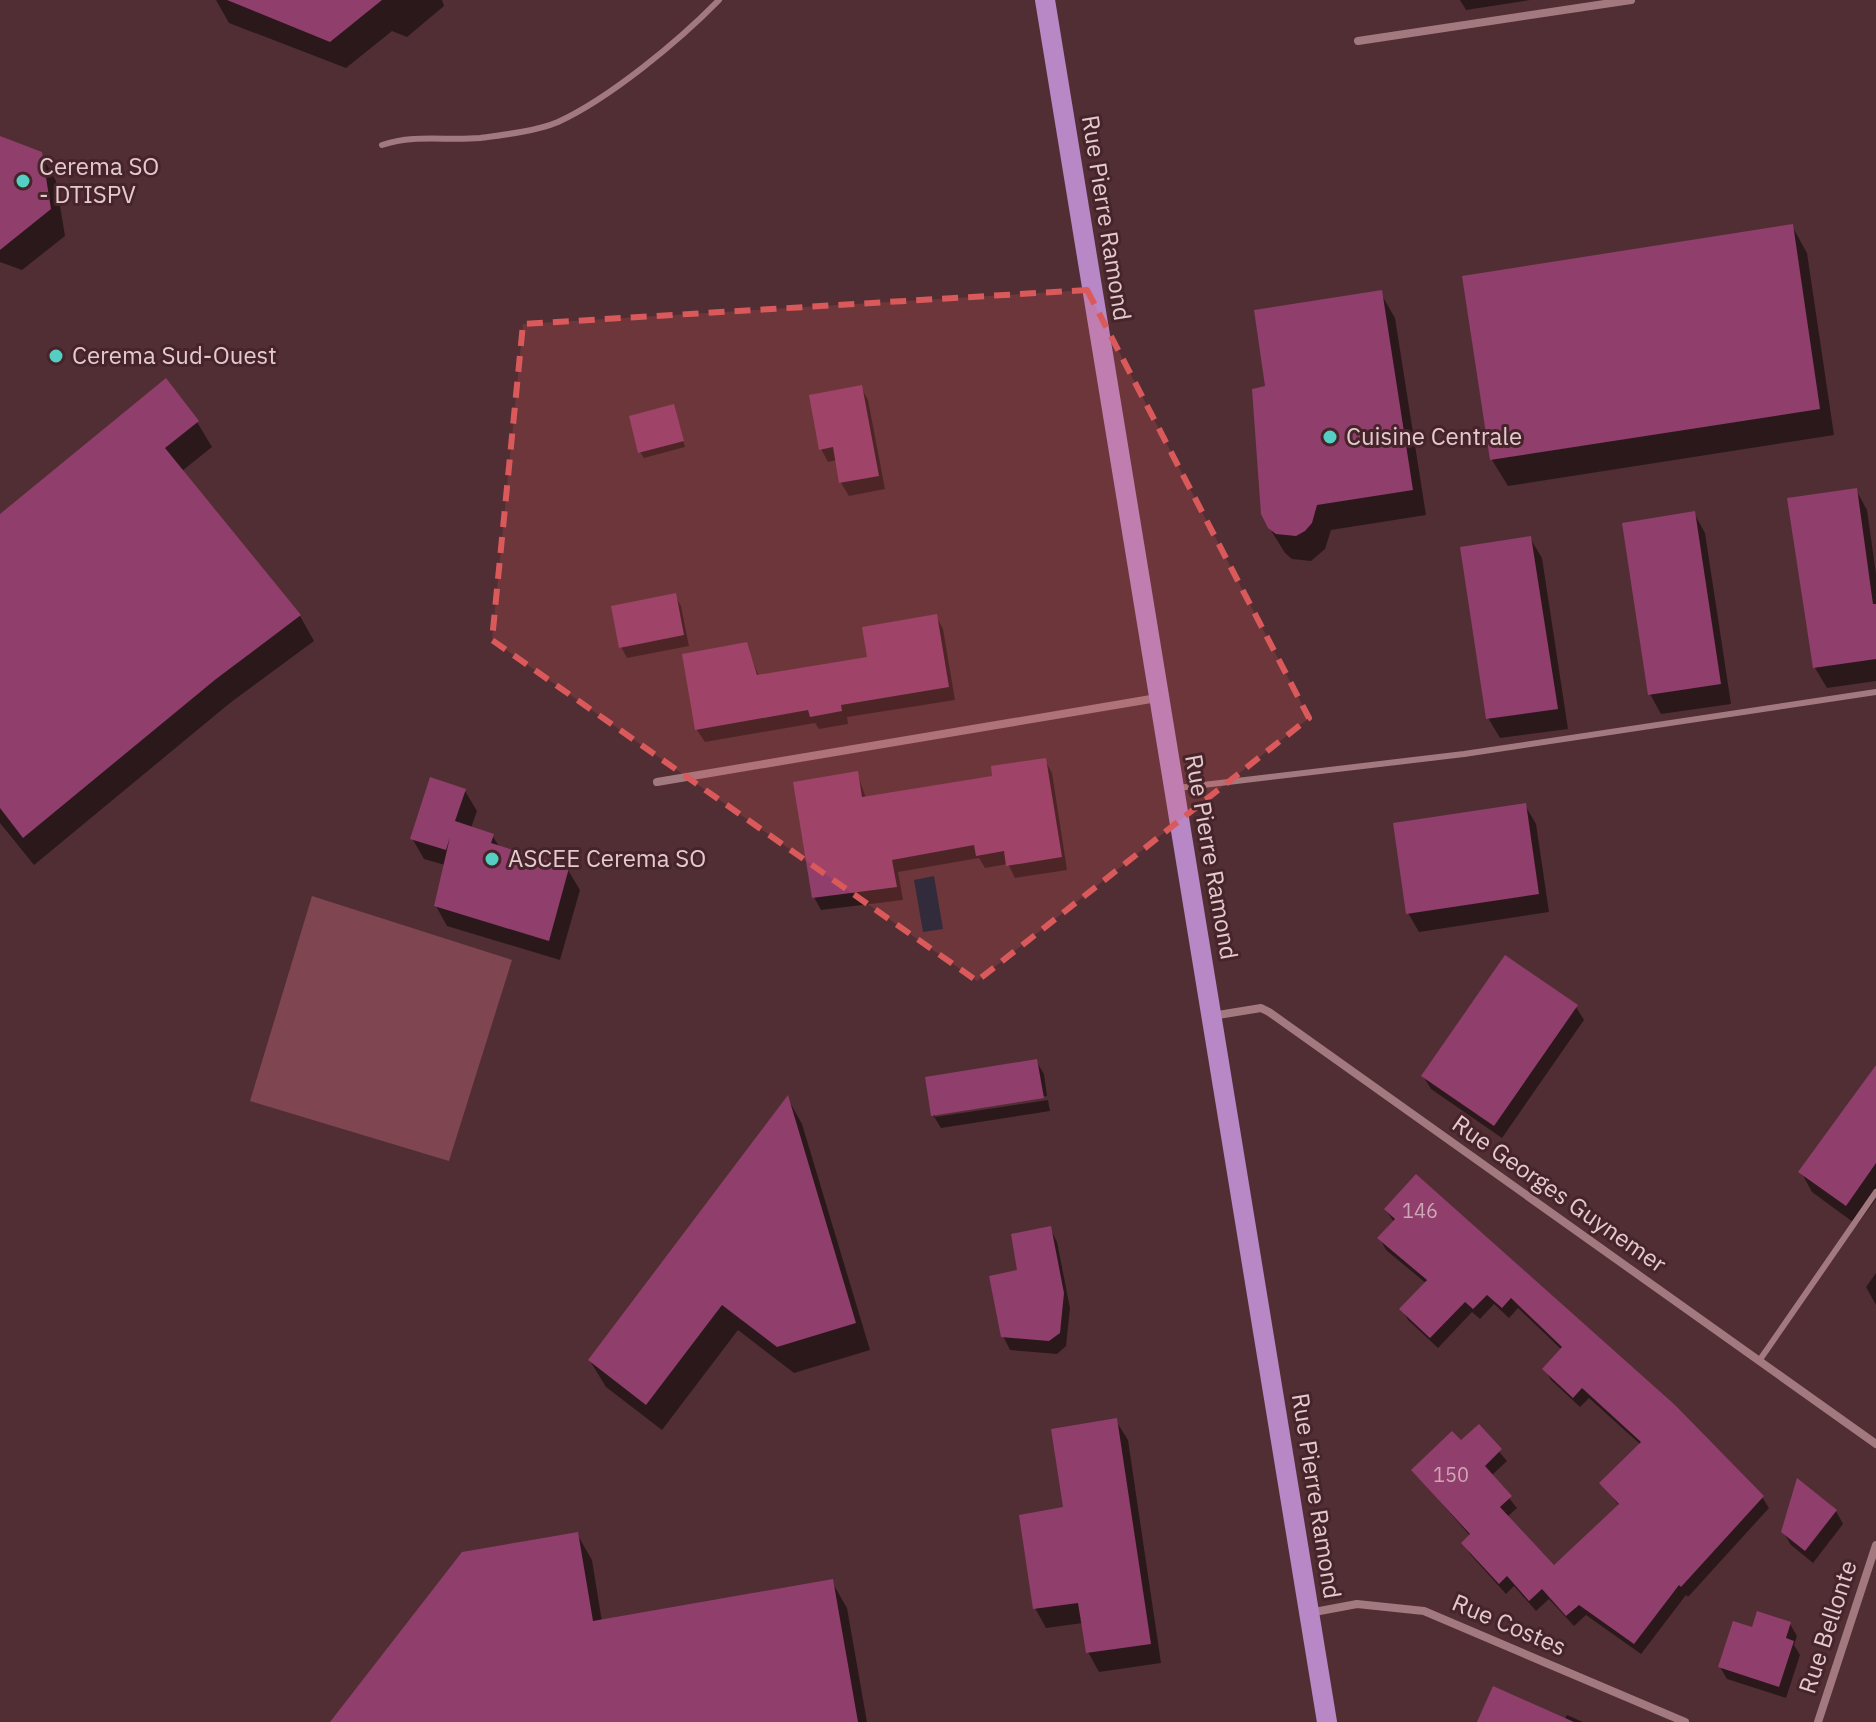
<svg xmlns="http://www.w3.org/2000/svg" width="1876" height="1722" viewBox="0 0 1876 1722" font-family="'IBM Plex Sans',sans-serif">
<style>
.green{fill:#7f4551}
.water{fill:#082034}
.shadow{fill:#0007}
.building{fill:#903e6c}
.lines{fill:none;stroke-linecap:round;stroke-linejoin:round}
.lane{stroke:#a37980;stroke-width:6}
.street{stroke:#a37980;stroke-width:8}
.primary{stroke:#b887c5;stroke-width:20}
.marked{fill:#da595a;fill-opacity:0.2;stroke:#da595a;stroke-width:6;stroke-dasharray:16 10;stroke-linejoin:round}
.poi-dot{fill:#55cec4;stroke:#46242a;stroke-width:3}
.labels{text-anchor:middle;stroke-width:6;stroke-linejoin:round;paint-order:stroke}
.number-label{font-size:20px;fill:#cea7b6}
.poi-label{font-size:24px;fill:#e2cace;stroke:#46242a;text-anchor:start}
.street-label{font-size:24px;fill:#e2cace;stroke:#46242a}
</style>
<rect width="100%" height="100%" fill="#512e34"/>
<!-- green -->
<path class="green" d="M 312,896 L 512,960 L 449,1161 L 250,1101 Z"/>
<!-- water -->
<path class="water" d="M 934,876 L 943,929 L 923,932 L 914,880 Z"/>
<!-- shadow -->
<g class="shadow">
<path d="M 216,0 L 442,0 L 444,6 L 407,37 L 392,31 L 346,68 L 229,23 Z"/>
<path d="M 1460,0 L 1530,0 L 1466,10 Z"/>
<path d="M 0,139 L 41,154 L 56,181 L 65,236 L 22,270 L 0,262 Z"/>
<path d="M 1792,226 L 1807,253 L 1834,435 L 1508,486 L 1492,460 L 1465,278 Z"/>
<path d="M 1380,292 L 1395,318 L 1426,515 L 1331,530 L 1325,549 L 1311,561 L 1292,559 L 1285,553 L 1269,527 L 1268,388 Z"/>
<path d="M 861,387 L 868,400 L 885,489 L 849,496 L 841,483 L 837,460 L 828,462 L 821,449 Z"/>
<path d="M 673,406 L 685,447 L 644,458 L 640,452 Z"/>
<path d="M 197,422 L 212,447 L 182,471 L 300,616 L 314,641 L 230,703 L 34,865 L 0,823 L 0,515 Z"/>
<path d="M 1856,490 L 1867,510 L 1876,574 L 1876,681 L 1827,688 L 1815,668 L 1790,500 Z"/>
<path d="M 1694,513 L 1705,533 L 1731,704 L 1661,714 L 1650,694 Z"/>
<path d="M 1530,538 L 1542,558 L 1568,729 L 1500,738 L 1488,718 Z"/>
<path d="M 675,596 L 681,606 L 689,646 L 627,658 L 621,647 Z"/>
<path d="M 936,616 L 943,629 L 955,700 L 847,717 L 848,724 L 819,729 L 815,723 L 705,742 L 697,730 L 684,655 L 746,644 L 759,677 L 869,658 Z"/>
<path d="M 1045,760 L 1052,773 L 1067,870 L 1015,878 L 1008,864 L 985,868 L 979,858 L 898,872 L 903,900 L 821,910 L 814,897 L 857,773 L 866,798 L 995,778 Z"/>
<path d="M 465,791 L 477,811 L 471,828 L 492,835 L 500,848 L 568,870 L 580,890 L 560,960 L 447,926 L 436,906 L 445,865 L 424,859 L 412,838 Z"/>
<path d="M 1525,805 L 1536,824 L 1549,912 L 1419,932 L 1408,913 Z"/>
<path d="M 1576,1007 L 1584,1020 L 1502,1138 L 1431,1089 L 1423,1076 Z"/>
<path d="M 1036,1061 L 1044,1074 L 1047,1096 L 935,1113 L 935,1117 L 1048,1100 L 1050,1111 L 941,1128 L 933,1115 L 927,1078 Z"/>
<path d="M 1876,1065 L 1876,1199 L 1857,1225 L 1812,1192 L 1801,1172 Z"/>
<path d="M 788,1099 L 802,1124 L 870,1350 L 794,1373 L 738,1330 L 662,1430 L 606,1387 L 590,1361 Z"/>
<path d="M 1416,1176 L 1762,1497 L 1769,1508 L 1688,1597 L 1686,1595 L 1641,1654 L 1586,1615 L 1574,1626 L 1549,1599 L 1536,1611 L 1514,1586 L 1506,1594 L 1470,1554 L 1464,1543 L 1471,1537 L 1413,1470 L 1461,1443 L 1478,1427 L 1507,1461 L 1491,1476 L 1517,1508 L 1507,1517 L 1554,1568 L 1620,1507 L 1602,1483 L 1641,1445 L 1589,1398 L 1580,1407 L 1551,1380 L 1545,1369 L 1562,1350 L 1518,1308 L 1509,1318 L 1494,1304 L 1480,1319 L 1472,1312 L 1438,1348 L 1408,1320 L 1402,1309 L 1427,1284 L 1386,1250 L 1380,1239 L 1394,1222 L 1386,1210 Z"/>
<path d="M 1050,1228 L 1057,1242 L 1070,1308 L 1066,1346 L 1057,1354 L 1010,1350 L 1003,1336 L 1019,1272 Z"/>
<path d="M 1876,1273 L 1876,1305 L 1866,1287 Z"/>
<path d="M 1116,1421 L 1128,1440 L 1161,1663 L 1099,1672 L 1088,1652 L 1083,1623 L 1046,1628 L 1035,1608 L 1066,1509 Z"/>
<path d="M 1836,1511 L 1843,1524 L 1813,1563 L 1791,1545 L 1783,1532 Z"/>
<path d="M 577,1534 L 592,1560 L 602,1622 L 832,1582 L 847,1608 L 867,1722 L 333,1722 Z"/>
<path d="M 1790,1624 L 1797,1636 L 1794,1645 L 1800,1655 L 1786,1698 L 1727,1679 L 1720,1667 L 1753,1630 Z"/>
<path d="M 1567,1715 L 1583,1722 L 1485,1722 L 1564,1720 Z"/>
</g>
<!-- building -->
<g class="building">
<path d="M 227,0 L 382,0 L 330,42 Z"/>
<path d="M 0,136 L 42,152 L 51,209 L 0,250 Z"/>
<path d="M 1793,224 L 1820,409 L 1490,460 L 1462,276 Z"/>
<path d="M 1382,290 L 1413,490 L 1317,505 L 1312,523 L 1305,531 L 1296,536 L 1276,534 L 1268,528 L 1261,514 L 1252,389 L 1265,386 L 1254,310 Z"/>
<path d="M 166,378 L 199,421 L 165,448 L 301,615 L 216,679 L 23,838 L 0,808 L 0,514 Z"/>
<path d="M 862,385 L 879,476 L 839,483 L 833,447 L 819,450 L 809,395 Z"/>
<path d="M 674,404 L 684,441 L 638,453 L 629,416 Z"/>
<path d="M 1857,488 L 1873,604 L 1876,604 L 1876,659 L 1813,668 L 1787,498 Z"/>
<path d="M 1695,511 L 1721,684 L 1648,695 L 1622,523 Z"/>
<path d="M 1531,536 L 1558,709 L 1486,719 L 1460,547 Z"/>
<path d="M 676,593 L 684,635 L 619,648 L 611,606 Z"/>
<path d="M 937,614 L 949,687 L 841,705 L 842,711 L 810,717 L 808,710 L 695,730 L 682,654 L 747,642 L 757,675 L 867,657 L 862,627 Z"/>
<path d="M 1046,758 L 1062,857 L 1006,866 L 1004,851 L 976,856 L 974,845 L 892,860 L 897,887 L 812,898 L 793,782 L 858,771 L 862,797 L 992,776 L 991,766 Z"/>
<path d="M 430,777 L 466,789 L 455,821 L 494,834 L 491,843 L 569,868 L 549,941 L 434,906 L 450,837 L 446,850 L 410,839 Z"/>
<path d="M 1526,803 L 1539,894 L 1406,914 L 1393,823 Z"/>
<path d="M 1505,955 L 1578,1005 L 1494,1126 L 1421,1076 Z"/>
<path d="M 1037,1059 L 1044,1098 L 931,1116 L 925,1077 Z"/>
<path d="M 1876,1065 L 1876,1163 L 1846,1206 L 1798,1172 Z"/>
<path d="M 788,1095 L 856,1323 L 777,1347 L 722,1305 L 646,1405 L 588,1360 Z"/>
<path d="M 1416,1174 L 1675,1405 L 1764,1496 L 1681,1587 L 1679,1585 L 1634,1644 L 1579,1605 L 1566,1616 L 1542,1589 L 1529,1601 L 1507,1576 L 1499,1584 L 1461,1543 L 1470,1534 L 1411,1470 L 1452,1431 L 1461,1440 L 1479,1424 L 1502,1449 L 1485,1466 L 1512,1496 L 1500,1507 L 1554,1565 L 1619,1504 L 1599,1483 L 1641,1442 L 1582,1388 L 1573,1398 L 1542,1369 L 1562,1347 L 1511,1298 L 1502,1308 L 1487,1295 L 1473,1309 L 1465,1302 L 1430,1338 L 1399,1309 L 1427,1280 L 1377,1238 L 1395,1219 L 1384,1209 Z"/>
<path d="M 1051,1226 L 1064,1293 L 1060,1333 L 1049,1341 L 1001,1337 L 989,1276 L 1017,1270 L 1011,1234 Z"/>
<path d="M 1117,1418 L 1151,1644 L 1086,1653 L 1078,1603 L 1033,1609 L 1019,1515 L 1063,1507 L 1051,1429 Z"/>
<path d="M 1797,1478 L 1837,1510 L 1805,1551 L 1781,1532 Z"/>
<path d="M 578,1532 L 593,1621 L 833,1579 L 858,1722 L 330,1722 L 462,1552 Z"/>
<path d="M 1757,1611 L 1791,1622 L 1786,1638 L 1794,1641 L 1779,1687 L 1718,1667 L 1733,1621 L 1752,1627 Z"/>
<path d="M 1493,1686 L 1574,1722 L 1477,1722 Z"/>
</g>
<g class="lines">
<!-- lane -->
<g class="lane">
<path d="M 382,145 C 415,134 446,141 480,138 C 503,135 537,131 558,122 C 610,98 679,41 719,0"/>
<path d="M 1178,788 L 1464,754 L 1876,692"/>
<path d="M 1759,1361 L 1876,1192"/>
</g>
<!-- street -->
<g class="street">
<path d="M 1358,41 L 1631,0"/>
<path d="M 657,782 L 1157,698"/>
<path d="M 1212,1016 L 1261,1008 L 1269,1012 L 1876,1444"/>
<path d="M 1309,1613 L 1357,1604 L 1424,1611 L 1685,1722"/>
<path d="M 1818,1722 L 1876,1545"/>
</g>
<!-- primary -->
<path class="primary" d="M 1045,0 L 1327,1722"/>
</g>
<!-- marked area -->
<path class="marked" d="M 1087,290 L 1309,718 L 977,981 L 492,640 L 523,324 Z"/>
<!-- markers -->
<g class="poi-dot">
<circle cx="23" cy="181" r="8"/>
<circle cx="56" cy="356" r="8"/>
<circle cx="1330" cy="437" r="8"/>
<circle cx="492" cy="859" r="8"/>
</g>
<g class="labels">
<!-- number labels -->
<g class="number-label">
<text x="1420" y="1218">146</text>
<text x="1451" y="1482">150</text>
</g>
<!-- poi labels -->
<g class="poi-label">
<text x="39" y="175">Cerema SO<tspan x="39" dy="28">- DTISPV</tspan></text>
<text x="72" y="364">Cerema Sud-Ouest</text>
<text x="1346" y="445">Cuisine Centrale</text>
<text x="508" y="867">ASCEE Cerema SO</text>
</g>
<!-- street labels -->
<g class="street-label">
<text transform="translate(1106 218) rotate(81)" y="8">Rue Pierre Ramond</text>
<text transform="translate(1211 857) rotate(80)" y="8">Rue Pierre Ramond</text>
<text transform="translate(1559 1194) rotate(35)" y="8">Rue Georges Guynemer</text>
<text transform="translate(1316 1496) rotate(81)" y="8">Rue Pierre Ramond</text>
<text transform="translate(1509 1625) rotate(23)" y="8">Rue Costes</text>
<text transform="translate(1828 1627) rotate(-72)" y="8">Rue Bellonte</text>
</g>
</g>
</svg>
